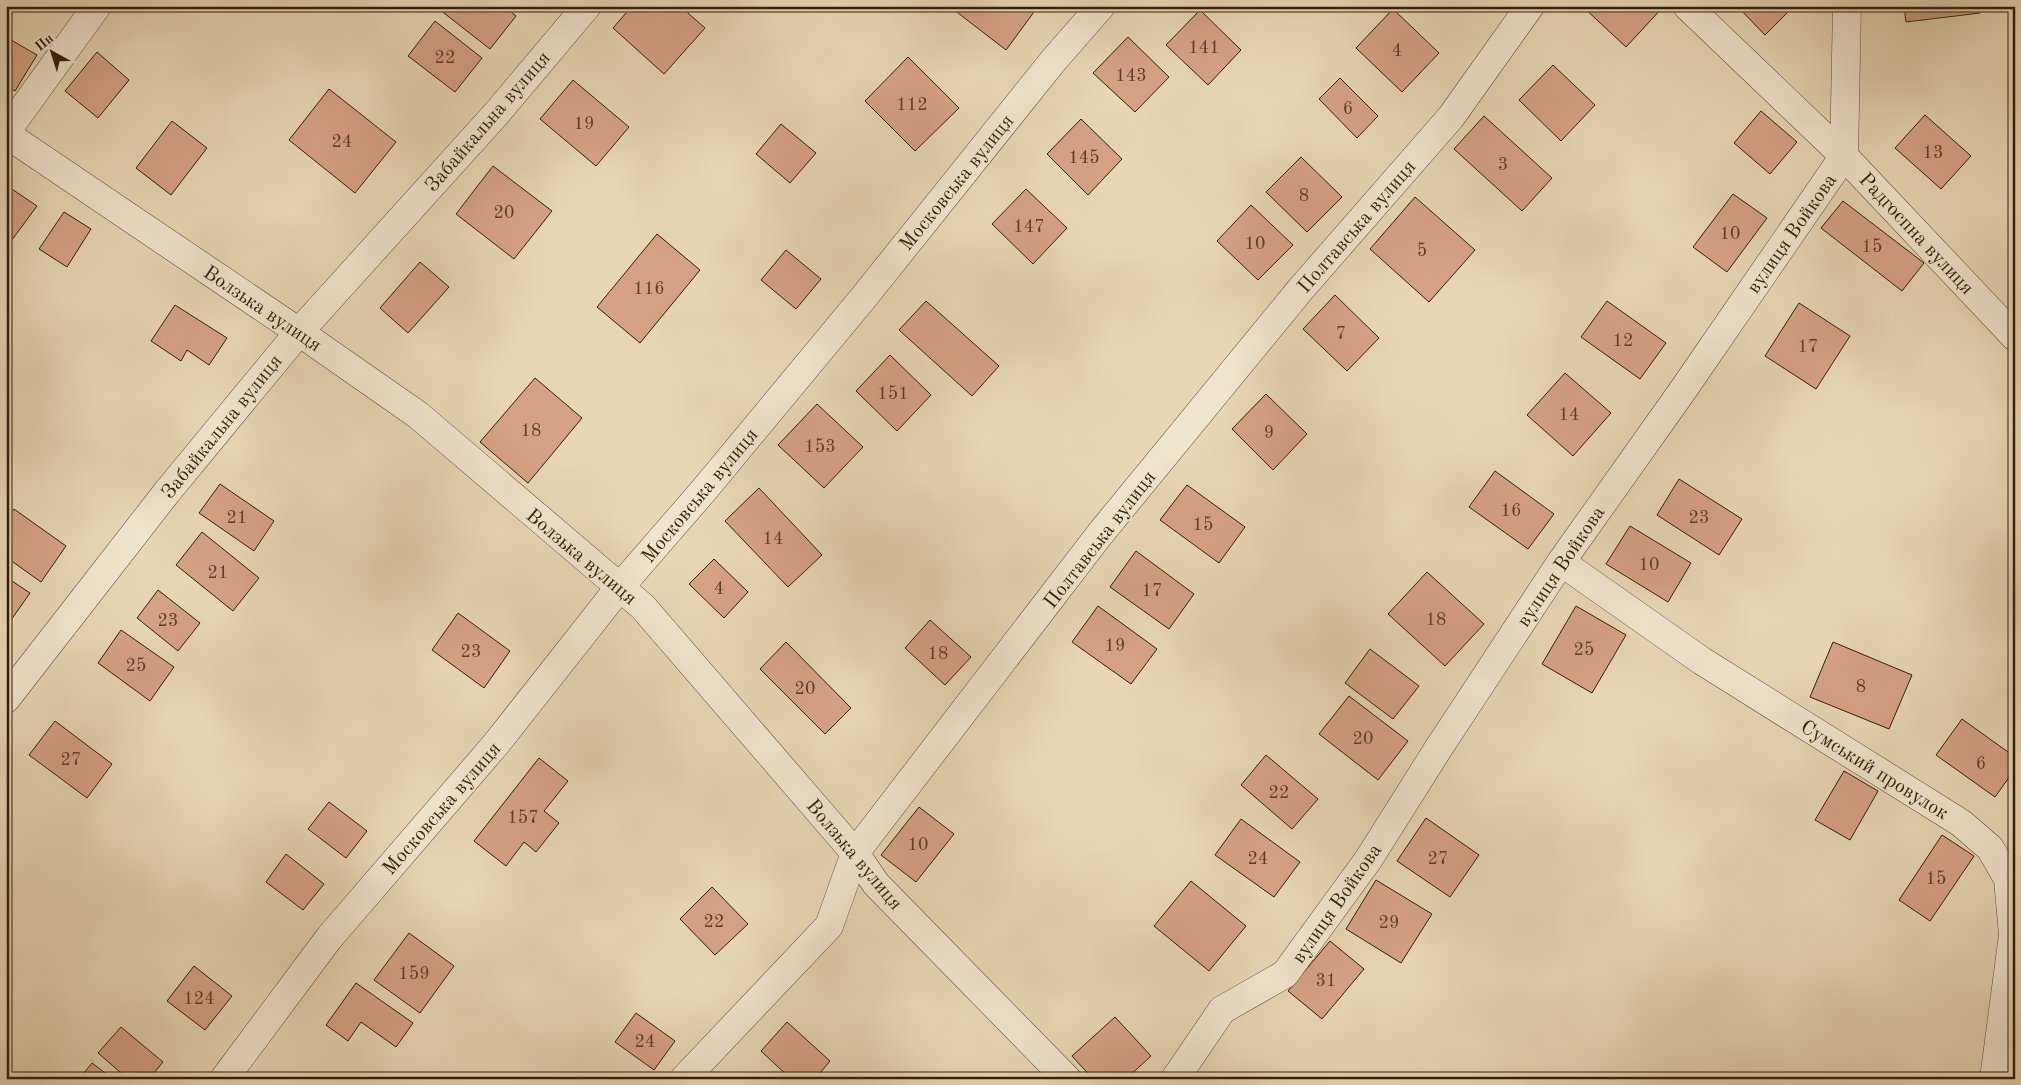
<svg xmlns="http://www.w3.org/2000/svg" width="2021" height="1085" viewBox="0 0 2021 1085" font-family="'Old Standard TT',serif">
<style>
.building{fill:#d5a183;stroke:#311f0b}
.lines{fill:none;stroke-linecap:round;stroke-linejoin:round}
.minor-casing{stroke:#5e4d35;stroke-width:29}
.minor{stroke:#efe4cd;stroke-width:28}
.labels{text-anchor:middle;stroke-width:4;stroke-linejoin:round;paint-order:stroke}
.number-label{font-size:18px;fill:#5a4029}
.street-label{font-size:20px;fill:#311f0b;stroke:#efe4cd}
</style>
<rect width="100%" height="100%" fill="#e6d6b2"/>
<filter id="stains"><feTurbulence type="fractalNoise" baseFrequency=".004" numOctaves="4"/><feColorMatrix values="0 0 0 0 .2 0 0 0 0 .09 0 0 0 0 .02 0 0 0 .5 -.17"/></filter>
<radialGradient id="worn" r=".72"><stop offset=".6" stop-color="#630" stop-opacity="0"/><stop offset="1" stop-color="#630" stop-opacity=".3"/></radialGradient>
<!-- building -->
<g class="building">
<path d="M 435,6 L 504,6 L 516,16 L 490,49 Z"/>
<path d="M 632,6 L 680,6 L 705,28 L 664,74 L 613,28 Z"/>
<path d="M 949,6 L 1027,6 L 1034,12 L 1006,50 Z"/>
<path d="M 1582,6 L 1664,6 L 1626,47 Z"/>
<path d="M 1737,6 L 1794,6 L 1765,35 Z"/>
<path d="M 1904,6 L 1979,6 L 1980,13 L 1906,22 Z"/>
<path d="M 1393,9 L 1439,53 L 1402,92 L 1356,48 Z"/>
<path d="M 1200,10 L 1241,50 L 1208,85 L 1166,45 Z"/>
<path d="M 435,21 L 482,58 L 455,92 L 408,56 Z"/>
<path d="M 6,37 L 37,55 L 15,91 L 6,86 Z"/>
<path d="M 1128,37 L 1169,77 L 1135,112 L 1093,73 Z"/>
<path d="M 97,52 L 129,80 L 98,118 L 65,91 Z"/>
<path d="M 908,57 L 959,108 L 915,151 L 865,101 Z"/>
<path d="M 1553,65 L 1595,105 L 1561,141 L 1519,100 Z"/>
<path d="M 1340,78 L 1378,116 L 1357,138 L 1319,99 Z"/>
<path d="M 573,80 L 629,127 L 596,166 L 540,119 Z"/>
<path d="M 329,89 L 396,142 L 355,193 L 289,140 Z"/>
<path d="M 1761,111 L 1797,142 L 1770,174 L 1734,143 Z"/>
<path d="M 1925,115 L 1971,156 L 1941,189 L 1895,148 Z"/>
<path d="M 1484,116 L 1552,178 L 1522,211 L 1454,149 Z"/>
<path d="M 1081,119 L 1122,159 L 1088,195 L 1047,154 Z"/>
<path d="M 172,121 L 207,148 L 171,195 L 136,168 Z"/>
<path d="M 781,124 L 816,153 L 790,183 L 756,154 Z"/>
<path d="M 1301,157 L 1342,197 L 1307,232 L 1266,192 Z"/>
<path d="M 493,166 L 552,211 L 514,259 L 456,214 Z"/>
<path d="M 6,185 L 37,206 L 6,248 Z"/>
<path d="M 1026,189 L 1067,228 L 1033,264 L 992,224 Z"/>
<path d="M 1733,194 L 1767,218 L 1727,272 L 1693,247 Z"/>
<path d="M 1415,197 L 1475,250 L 1429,302 L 1370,249 Z"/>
<path d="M 1843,201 L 1924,263 L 1902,291 L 1821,228 Z"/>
<path d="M 1251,205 L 1293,245 L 1258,280 L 1217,241 Z"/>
<path d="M 64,212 L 91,229 L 67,267 L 39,249 Z"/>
<path d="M 657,234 L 700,270 L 640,343 L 597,307 Z"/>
<path d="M 786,250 L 821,279 L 796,309 L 761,280 Z"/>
<path d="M 420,262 L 449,287 L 408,333 L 380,308 Z"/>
<path d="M 1335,295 L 1379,338 L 1347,371 L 1303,329 Z"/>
<path d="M 926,301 L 999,366 L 972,396 L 899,330 Z"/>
<path d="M 1607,301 L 1666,343 L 1640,379 L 1581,337 Z"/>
<path d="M 1799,303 L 1850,336 L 1816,389 L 1765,356 Z"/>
<path d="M 175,305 L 227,338 L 209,365 L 187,350 L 181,361 L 151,341 Z"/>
<path d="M 890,355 L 931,395 L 897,431 L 856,391 Z"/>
<path d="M 1565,373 L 1611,413 L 1573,456 L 1527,415 Z"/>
<path d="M 535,378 L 582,418 L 528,483 L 480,442 Z"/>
<path d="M 1266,394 L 1307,434 L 1273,470 L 1232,429 Z"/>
<path d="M 817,404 L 863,447 L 824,488 L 778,445 Z"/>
<path d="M 1495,471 L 1554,514 L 1528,549 L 1469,507 Z"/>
<path d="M 1679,479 L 1742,519 L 1719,555 L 1657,515 Z"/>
<path d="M 220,484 L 274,521 L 254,551 L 199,513 Z"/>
<path d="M 1187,485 L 1245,527 L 1219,563 L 1160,520 Z"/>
<path d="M 759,488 L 822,555 L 788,587 L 725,521 Z"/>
<path d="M 14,509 L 66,546 L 41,582 L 6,557 L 6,520 Z"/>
<path d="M 1630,526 L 1691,563 L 1668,602 L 1606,564 Z"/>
<path d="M 202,532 L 259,578 L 233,611 L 176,565 Z"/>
<path d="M 1136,551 L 1194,594 L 1169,629 L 1110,587 Z"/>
<path d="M 714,559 L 748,592 L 724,618 L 689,584 Z"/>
<path d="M 1427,572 L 1484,624 L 1445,666 L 1388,614 Z"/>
<path d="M 6,577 L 30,593 L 11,620 L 6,617 Z"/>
<path d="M 158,590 L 200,623 L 178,651 L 137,618 Z"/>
<path d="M 1098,606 L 1157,649 L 1131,684 L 1072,642 Z"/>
<path d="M 1576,606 L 1626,635 L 1592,693 L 1542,664 Z"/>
<path d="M 458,613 L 510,651 L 484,688 L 432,650 Z"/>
<path d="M 930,620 L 971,657 L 945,685 L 905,648 Z"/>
<path d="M 121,630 L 174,667 L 150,701 L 98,663 Z"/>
<path d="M 786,642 L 851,708 L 825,734 L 760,669 Z"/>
<path d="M 1833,642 L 1912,675 L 1889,729 L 1810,697 Z"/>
<path d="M 1370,649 L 1419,686 L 1393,719 L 1345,683 Z"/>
<path d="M 1349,696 L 1408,741 L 1378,780 L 1319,734 Z"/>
<path d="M 1962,719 L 2015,757 L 2015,769 L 1995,797 L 1936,755 Z"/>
<path d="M 55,721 L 112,764 L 87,798 L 29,755 Z"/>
<path d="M 1266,755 L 1318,799 L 1292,829 L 1241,785 Z"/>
<path d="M 539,758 L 568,781 L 544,811 L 559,823 L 536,852 L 524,842 L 506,866 L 474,841 Z"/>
<path d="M 1844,771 L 1878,791 L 1850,840 L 1815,820 Z"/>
<path d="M 329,802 L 367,831 L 346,858 L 308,829 Z"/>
<path d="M 919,807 L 954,834 L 916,882 L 881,855 Z"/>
<path d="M 1426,818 L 1479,855 L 1450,897 L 1397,861 Z"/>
<path d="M 1241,819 L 1300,862 L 1274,897 L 1215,855 Z"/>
<path d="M 1942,835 L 1974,856 L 1930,921 L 1899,900 Z"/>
<path d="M 286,854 L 324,884 L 303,910 L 266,882 Z"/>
<path d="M 1376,880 L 1432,914 L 1401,963 L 1346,929 Z"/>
<path d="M 1191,881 L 1246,926 L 1209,971 L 1154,926 Z"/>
<path d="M 712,887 L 748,924 L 715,955 L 680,919 Z"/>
<path d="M 409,933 L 454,966 L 420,1013 L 374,980 Z"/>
<path d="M 1330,941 L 1364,969 L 1322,1019 L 1288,991 Z"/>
<path d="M 194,966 L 232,996 L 205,1030 L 167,1001 Z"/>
<path d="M 356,983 L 413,1023 L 396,1047 L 361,1022 L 348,1041 L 326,1025 Z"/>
<path d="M 636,1013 L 675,1041 L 654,1070 L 615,1042 Z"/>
<path d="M 1115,1017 L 1151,1056 L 1126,1079 L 1093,1079 L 1072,1056 Z"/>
<path d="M 787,1022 L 830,1061 L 815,1079 L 791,1079 L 761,1051 Z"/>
<path d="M 121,1027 L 163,1062 L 149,1079 L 128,1079 L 98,1053 Z"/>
<path d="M 92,1063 L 113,1079 L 79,1079 Z"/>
</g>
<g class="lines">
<defs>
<g id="minor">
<path d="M 1687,6 L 1844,156 L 2015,337"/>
<path d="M 6,132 L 97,6"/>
<path d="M 6,134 L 299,332 L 418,415 L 643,607 L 855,853 L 876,884 L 1067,1079"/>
<path d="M 1561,562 L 1702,661 L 1961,823 L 1990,848 L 2008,879 L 2013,935 L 1994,1079"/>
<path d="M 6,699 L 167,492 L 299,332 L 496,114 L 587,6"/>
<path d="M 224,1079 L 329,938 L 496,744 L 619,588 L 704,490 L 864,297 L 1053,61 L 1101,6"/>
<path d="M 684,1079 L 829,926 L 855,853 L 1100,534 L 1300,290 L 1451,117 L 1530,6"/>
<path d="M 1175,1079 L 1222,1010 L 1285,974 L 1368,860 L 1438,749 L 1561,562 L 1683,390 L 1844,156 L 1847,6"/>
</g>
</defs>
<!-- minor casing -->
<use href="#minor" class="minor-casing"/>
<!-- minor -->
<use href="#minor" class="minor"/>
</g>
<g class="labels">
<!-- number labels -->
<g class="number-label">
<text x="1204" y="53">141</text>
<text x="1397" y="56">4</text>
<text x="445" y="63">22</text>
<text x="1131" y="81">143</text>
<text x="912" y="110">112</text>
<text x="1348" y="114">6</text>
<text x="584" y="129">19</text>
<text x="342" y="147">24</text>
<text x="1933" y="158">13</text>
<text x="1084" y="163">145</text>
<text x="1503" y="170">3</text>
<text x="1304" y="201">8</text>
<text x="504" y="218">20</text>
<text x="1029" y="232">147</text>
<text x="1730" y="239">10</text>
<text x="1255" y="249">10</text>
<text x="1872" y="252">15</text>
<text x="1422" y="256">5</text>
<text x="649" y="294">116</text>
<text x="1341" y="339">7</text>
<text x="1623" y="346">12</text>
<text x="1808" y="352">17</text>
<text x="893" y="399">151</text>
<text x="1569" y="420">14</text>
<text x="531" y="436">18</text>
<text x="1269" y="438">9</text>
<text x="820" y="452">153</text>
<text x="1511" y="516">16</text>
<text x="237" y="523">21</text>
<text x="1699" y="523">23</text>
<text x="1203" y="530">15</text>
<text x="773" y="544">14</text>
<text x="1649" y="570">10</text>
<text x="218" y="578">21</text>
<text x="719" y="594">4</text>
<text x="1152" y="596">17</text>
<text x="1436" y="625">18</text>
<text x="168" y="626">23</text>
<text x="1115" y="651">19</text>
<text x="1584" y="655">25</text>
<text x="471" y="657">23</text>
<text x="938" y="659">18</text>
<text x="136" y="671">25</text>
<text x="1861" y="692">8</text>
<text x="805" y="694">20</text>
<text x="1363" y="744">20</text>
<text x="71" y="765">27</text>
<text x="1981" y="769">6</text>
<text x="1279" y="798">22</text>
<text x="523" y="823">157</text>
<text x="918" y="850">10</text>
<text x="1258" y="864">24</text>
<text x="1438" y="864">27</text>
<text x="1936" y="884">15</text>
<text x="714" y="927">22</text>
<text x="1389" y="928">29</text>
<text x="414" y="979">159</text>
<text x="1326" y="986">31</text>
<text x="199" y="1004">124</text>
<text x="645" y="1047">24</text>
</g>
<!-- street labels -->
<g class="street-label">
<text transform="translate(487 121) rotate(-49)" y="7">Забайкальна вулиця</text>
<text transform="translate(956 182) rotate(-51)" y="7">Московська вулиця</text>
<text transform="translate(1356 226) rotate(-49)" y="7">Полтавська вулиця</text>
<text transform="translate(1791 233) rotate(-55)" y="7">вулиця Войкова</text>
<text transform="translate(1917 233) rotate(47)" y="7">Радгоспна вулиця</text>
<text transform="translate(263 308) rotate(34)" y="7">Волзька вулиця</text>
<text transform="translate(221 426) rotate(-51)" y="7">Забайкальна вулиця</text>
<text transform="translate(699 495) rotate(-50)" y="7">Московська вулиця</text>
<text transform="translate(1099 539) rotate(-52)" y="7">Полтавська вулиця</text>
<text transform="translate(582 556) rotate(40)" y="7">Волзька вулиця</text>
<text transform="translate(1560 566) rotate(-56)" y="7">вулиця Войкова</text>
<text transform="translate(1875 769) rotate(32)" y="7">Сумський провулок</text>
<text transform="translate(441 808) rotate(-49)" y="7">Московська вулиця</text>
<text transform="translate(855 854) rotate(50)" y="7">Волзька вулиця</text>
<text transform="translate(1336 903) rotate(-55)" y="7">вулиця Войкова</text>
</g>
</g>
<!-- margin -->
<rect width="2021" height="1085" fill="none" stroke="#e6d6b2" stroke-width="25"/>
<rect x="8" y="8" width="2006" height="1070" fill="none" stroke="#311f0b" stroke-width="2.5"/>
<rect x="12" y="12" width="1996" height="1060" fill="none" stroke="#311f0b"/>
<!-- north arrow -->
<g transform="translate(52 52) rotate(321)" stroke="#efe4cd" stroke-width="4" paint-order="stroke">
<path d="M0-4L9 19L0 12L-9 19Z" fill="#311f0b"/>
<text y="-8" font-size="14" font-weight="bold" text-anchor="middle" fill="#311f0b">Пн</text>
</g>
<rect width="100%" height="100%" filter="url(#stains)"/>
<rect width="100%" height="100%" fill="url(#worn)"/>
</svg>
